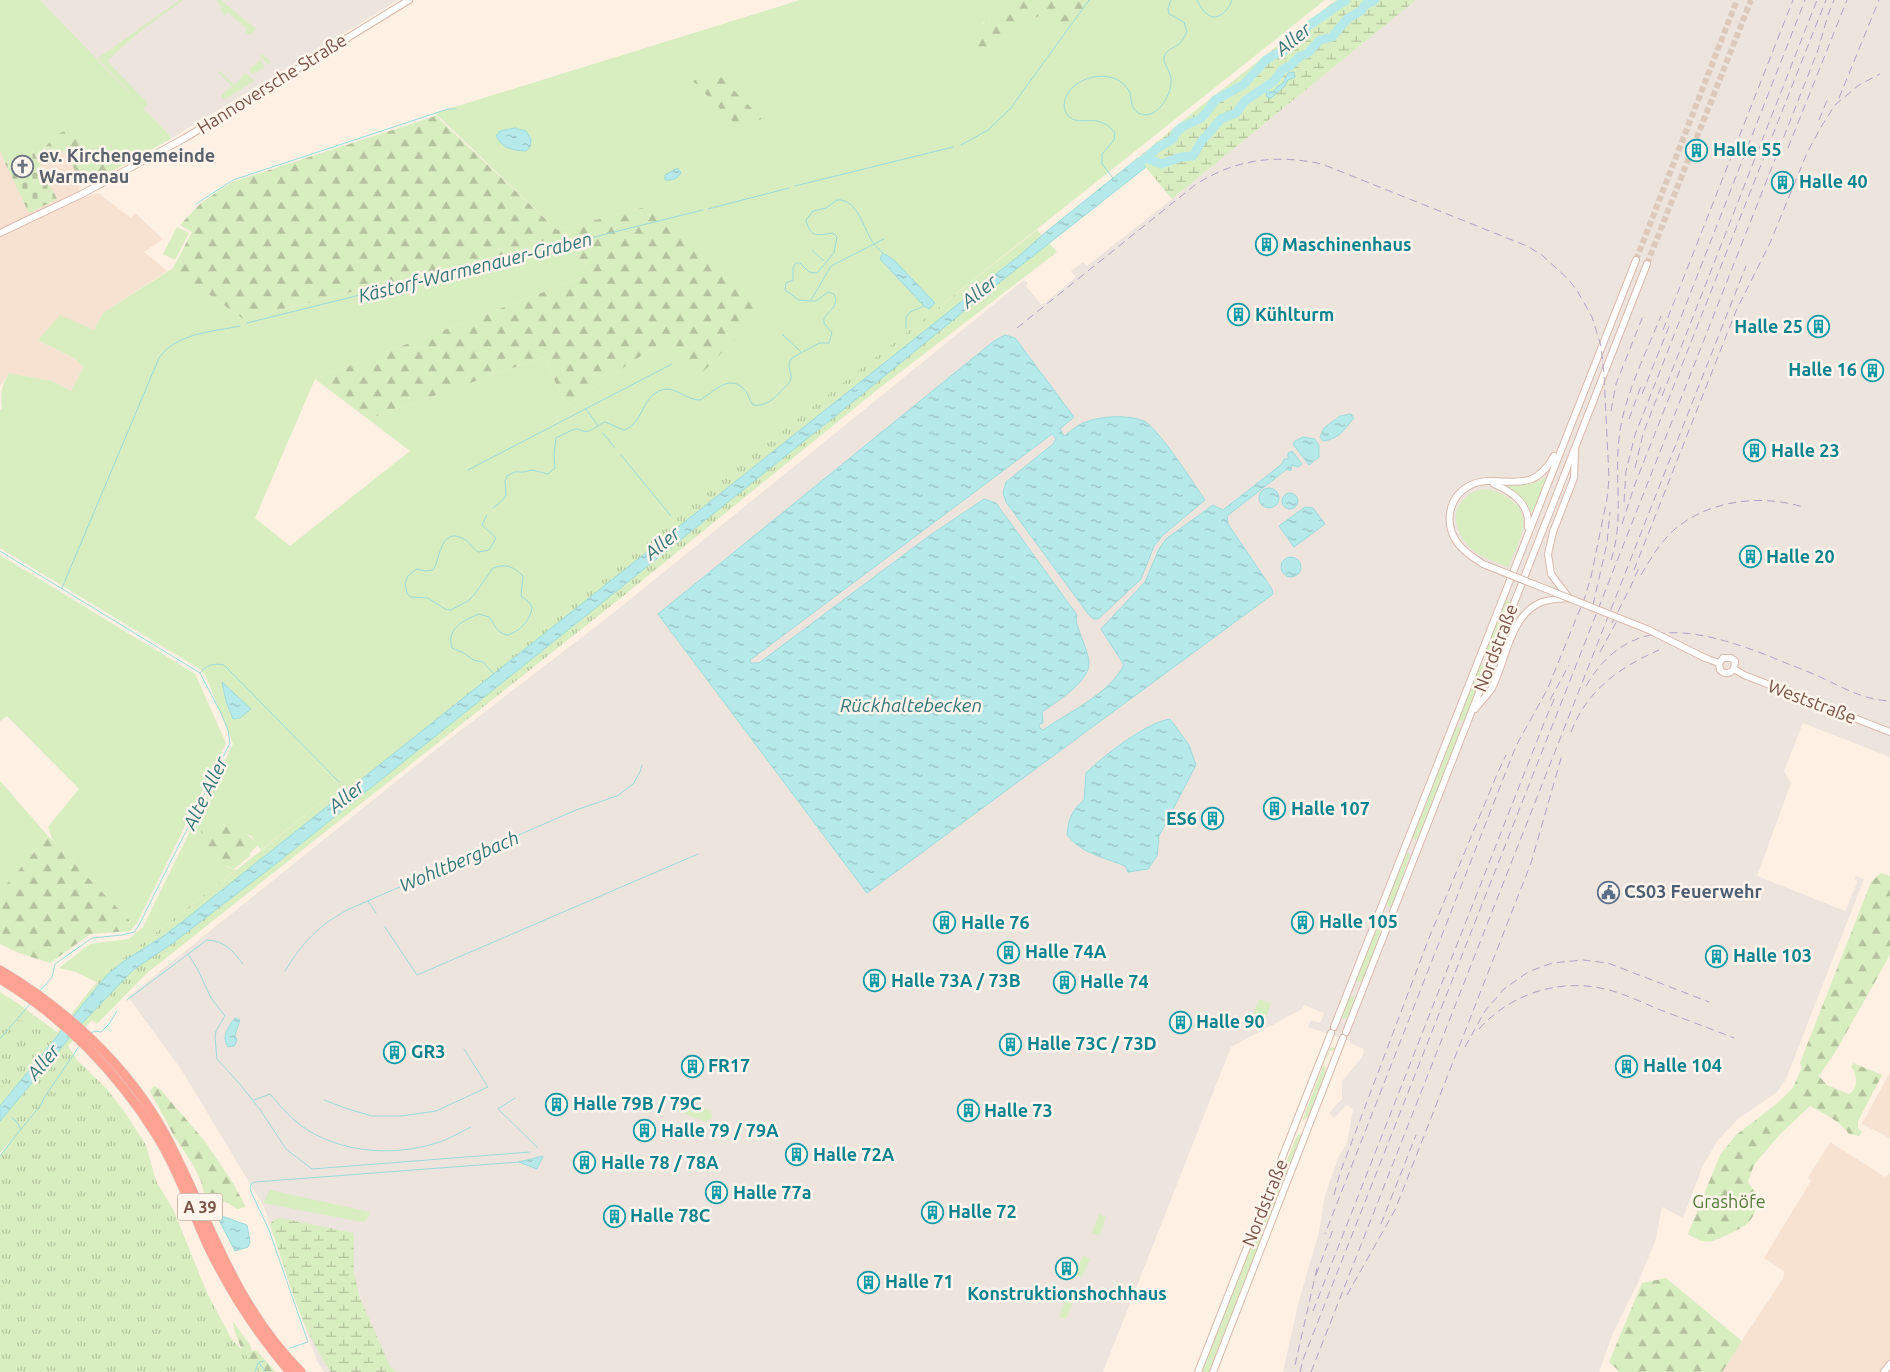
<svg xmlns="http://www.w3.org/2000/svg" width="1890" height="1372" viewBox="0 0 1890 1372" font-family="Ubuntu,sans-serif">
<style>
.residential{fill:#f7e1d1}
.industrial{fill:#ede4de}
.green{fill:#d8edc0}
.forest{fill:url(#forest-firs)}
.wetland{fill:url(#wetland-marsh)}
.cemetery{fill:url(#cemetery-stones)}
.park{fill:url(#park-tufts)}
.water{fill:url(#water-ripples);stroke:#9bdbdd}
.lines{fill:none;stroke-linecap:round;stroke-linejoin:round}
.stream{stroke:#9bdbdd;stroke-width:1}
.river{stroke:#b6e9ea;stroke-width:9}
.secondary-tunnel{stroke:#ddc8bc;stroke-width:6;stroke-dasharray:6 3;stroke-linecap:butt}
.secondary-casing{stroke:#d9b9aa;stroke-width:8}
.highway-casing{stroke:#d9cfcb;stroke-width:10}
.secondary{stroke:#fff;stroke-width:6}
.highway{stroke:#fea294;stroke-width:9}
.rail{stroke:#b1a0c9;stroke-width:1;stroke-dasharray:8 5;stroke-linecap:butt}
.secondary-bridge-casing{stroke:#d9b9aa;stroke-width:8;stroke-linecap:butt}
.secondary-bridge{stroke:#fff;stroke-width:6}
.labels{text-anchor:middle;stroke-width:5;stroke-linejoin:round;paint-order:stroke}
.shield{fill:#fff5ec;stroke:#a18378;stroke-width:1}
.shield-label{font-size:16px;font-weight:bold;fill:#795246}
.street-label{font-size:18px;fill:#795246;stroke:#fff5ec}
.culture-label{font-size:18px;font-weight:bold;fill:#0d838f;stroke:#fff5ec;text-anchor:start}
.worship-label{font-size:18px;font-weight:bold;fill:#5b616d;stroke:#fff5ec;text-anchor:start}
.service-label{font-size:18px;font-weight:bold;fill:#4e5e75;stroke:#fff5ec;text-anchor:start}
.park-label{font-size:18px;fill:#567a3b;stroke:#fff5ec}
.water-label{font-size:19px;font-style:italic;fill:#367679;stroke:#fff5ec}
</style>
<defs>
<pattern id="forest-firs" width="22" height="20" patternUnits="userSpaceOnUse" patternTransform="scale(1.25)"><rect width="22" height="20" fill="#d8edc0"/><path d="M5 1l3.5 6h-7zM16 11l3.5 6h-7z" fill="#b4c39e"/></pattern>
<pattern id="wetland-marsh" width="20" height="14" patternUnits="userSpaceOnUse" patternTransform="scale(1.25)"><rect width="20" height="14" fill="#d8edc0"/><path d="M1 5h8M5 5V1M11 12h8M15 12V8" fill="none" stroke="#b4c39e"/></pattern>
<pattern id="cemetery-stones" width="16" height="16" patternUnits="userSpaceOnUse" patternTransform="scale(1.25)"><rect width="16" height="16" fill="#d8edc0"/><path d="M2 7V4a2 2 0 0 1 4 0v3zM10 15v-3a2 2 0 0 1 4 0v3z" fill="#b4c39e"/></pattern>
<pattern id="park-tufts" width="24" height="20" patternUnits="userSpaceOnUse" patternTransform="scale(1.25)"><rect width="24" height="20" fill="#d8edc0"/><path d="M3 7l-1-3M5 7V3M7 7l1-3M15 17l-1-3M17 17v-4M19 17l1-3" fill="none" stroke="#b4c39e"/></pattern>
<pattern id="water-ripples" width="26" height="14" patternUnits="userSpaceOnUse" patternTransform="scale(1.25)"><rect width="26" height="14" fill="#b6e9ea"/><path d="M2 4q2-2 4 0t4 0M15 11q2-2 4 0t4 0" fill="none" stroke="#99bfbf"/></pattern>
</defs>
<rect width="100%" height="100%" fill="#fef0e3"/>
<!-- residential -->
<g class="residential">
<path d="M 64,149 L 83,185 L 78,188 L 84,198 L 98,193 L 131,218 L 135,213 L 163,239 L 144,252 L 167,271 L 103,313 L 94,330 L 38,340 L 78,361 L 77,362 L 84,366 L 71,391 L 52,381 L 9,373 L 0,386 L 0,150 L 5,162 Z"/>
<path d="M 1889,1074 L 1890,1075 L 1890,1138 L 1862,1124 Z"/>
<path d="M 1830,1142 L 1885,1177 L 1890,1173 L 1890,1372 L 1721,1372 L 1783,1279 L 1784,1271 L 1764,1258 L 1811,1181 L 1808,1178 Z"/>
</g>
<!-- industrial -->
<g class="industrial">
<path d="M 40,0 L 398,0 L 172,138 Z"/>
<path d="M 1416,0 L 1890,0 L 1890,757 L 1803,723 L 1784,771 L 1791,783 L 1757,876 L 1845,911 L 1858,881 L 1854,879 L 1856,876 L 1864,879 L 1786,1079 L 1777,1092 L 1738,1119 L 1718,1140 L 1703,1165 L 1683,1218 L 1662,1207 L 1656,1239 L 1637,1285 L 1613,1333 L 1599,1372 L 1283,1372 L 1298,1304 L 1319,1232 L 1325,1195 L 1339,1156 L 1347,1143 L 1353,1109 L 1347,1105 L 1334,1118 L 1329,1113 L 1342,1099 L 1342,1081 L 1363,1056 L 1364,1049 L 1350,1043 L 1350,1041 L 1308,1027 L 1311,1020 L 1320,1023 L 1324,1013 L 1304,1005 L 1302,1009 L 1231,1047 L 1103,1372 L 324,1372 L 317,1361 L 264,1207 L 181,1069 L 128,997 L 434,751 L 612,614 L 1024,280 L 1028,283 L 1026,286 L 1042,305 L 1076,277 L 1071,271 L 1083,262 L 1087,266 L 1172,199 Z"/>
</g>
<!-- green -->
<g class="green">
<path d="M 0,0 L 40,0 L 139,103 L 98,58 L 180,0 L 183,0 L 139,32 L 107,61 L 148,103 L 144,109 L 172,138 L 114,170 L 112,162 L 78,133 L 44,148 L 38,159 L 32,149 L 5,163 L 0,150 Z"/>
<path d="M 216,0 L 221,0 L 256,29 L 250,35 L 245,32 L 247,29 L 228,12 L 225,15 L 220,10 L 222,7 Z"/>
<path d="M 800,0 L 1012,0 L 982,24 L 984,50 L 1022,24 L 1041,15 L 1093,0 L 1325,0 L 836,389 L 261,850 L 251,836 L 223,824 L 226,867 L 236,870 L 118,962 L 98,983 L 76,972 L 59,968 L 90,944 L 129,939 L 143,927 L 233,744 L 205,674 L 200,669 L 0,548 L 0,410 L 2,408 C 0,395 2,383 9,373 L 52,381 L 71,391 L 84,366 L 77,362 L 77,360 L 38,340 L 60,315 L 94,330 L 103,313 L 173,268 L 243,319 L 562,240 L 593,273 L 315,379 L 255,518 L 290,546 L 410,451 L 368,419 L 544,357 L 566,406 L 659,344 L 657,204 L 557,230 L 435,113 Z"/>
<path d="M 261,54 L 271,61 L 268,64 L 263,59 L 260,61 L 265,67 L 253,74 L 249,70 L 262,58 L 260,55 Z"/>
<path d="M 220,71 L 234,85 L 246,73 L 254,81 L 224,100 L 221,96 L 232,86 L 218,72 Z"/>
<path d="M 177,227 L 189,233 L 175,260 L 163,254 Z"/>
<path d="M 1548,475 L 1532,514 C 1527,499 1514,493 1502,485 C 1519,486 1534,486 1548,475 Z"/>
<path d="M 1482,489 C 1494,489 1501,493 1511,500 C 1536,518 1517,544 1508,567 C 1497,562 1485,559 1475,552 C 1450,532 1447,499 1482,489 Z"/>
<path d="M 0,555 L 195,674 L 226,743 L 137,923 L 130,931 L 129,920 L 53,841 L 48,827 L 79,789 L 7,716 L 0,721 Z"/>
<path d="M 1504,599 L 1511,602 L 1491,652 L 1485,649 Z"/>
<path d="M 1479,664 L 1485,666 L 1465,720 L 1461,721 L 1458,717 Z"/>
<path d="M 1456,727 L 1459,727 L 1461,731 L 1418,838 L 1415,840 L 1411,836 Z"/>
<path d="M 0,781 L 48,836 L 0,892 Z"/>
<path d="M 1408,852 L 1410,855 L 1392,907 L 1388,907 L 1386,903 L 1406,853 Z"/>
<path d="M 1383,916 L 1385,920 L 1365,974 L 1362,982 L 1358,982 L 1356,978 L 1380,918 Z"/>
<path d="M 0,992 L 19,1004 L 58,1033 L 0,1106 Z"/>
<path d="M 1353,996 L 1355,1000 L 1348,1018 L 1343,1019 L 1341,1017 L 1348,997 Z"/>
<path d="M 1259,999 L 1271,1004 L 1265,1019 L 1253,1015 Z"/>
<path d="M 1334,1047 L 1336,1050 L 1330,1051 L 1324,1064 L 1327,1074 L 1311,1115 L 1302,1121 L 1330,1048 Z"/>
<path d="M 70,1057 L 15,1135 L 0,1153 L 0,1123 Z"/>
<path d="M 678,1098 L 711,1111 L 712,1118 L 706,1122 L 673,1109 Z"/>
<path d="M 1300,1134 L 1302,1135 L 1268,1222 L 1263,1223 L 1262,1218 C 1273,1190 1286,1164 1297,1136 Z"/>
<path d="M 270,1190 L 370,1212 L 366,1221 L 362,1222 L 263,1203 Z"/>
<path d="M 1099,1214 L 1106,1217 L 1099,1236 L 1092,1233 Z"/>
<path d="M 1257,1234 L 1261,1236 L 1262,1238 L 1210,1372 L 1201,1372 L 1254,1236 Z"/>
<path d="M 1083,1256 L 1090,1258 L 1082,1277 L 1075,1275 Z"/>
<path d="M 1066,1298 L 1073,1301 L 1066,1319 L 1059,1317 Z"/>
</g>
<!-- forest -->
<g class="forest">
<path d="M 1012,0 L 1094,0 L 1072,28 L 1058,26 L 1041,15 L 1022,24 L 984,50 L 976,49 L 972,45 C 976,24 996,13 1012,0 Z"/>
<path d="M 714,70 L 762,119 L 737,126 L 693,81 Z"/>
<path d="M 436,116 L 557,230 L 657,204 L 761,313 L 698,377 L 659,344 L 566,406 L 544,357 L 368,419 L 315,379 L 593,273 L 562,240 L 243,319 L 173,268 L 192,232 L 180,225 L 201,203 L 232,182 Z"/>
<path d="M 68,130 L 78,133 L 113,162 L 114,170 L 83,185 L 64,150 L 40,164 L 38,159 C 46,147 52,134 68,130 Z"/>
<path d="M 205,824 C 226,823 245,828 258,845 L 250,853 L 250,856 L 234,869 C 217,865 205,847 201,831 Z"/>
<path d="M 48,836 L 129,920 L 130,931 L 90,934 L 50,963 L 19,953 L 0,944 L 0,892 Z"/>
<path d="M 1881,873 L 1890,876 L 1890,955 L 1836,1051 L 1819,1076 L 1827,1085 L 1849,1094 C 1858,1088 1858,1075 1851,1067 L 1853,1063 L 1882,1075 L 1858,1121 L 1858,1128 L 1862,1132 L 1859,1136 L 1849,1134 C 1840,1121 1823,1113 1810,1106 L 1780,1134 L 1754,1165 L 1748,1182 L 1757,1195 C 1756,1201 1756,1209 1754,1214 C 1748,1226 1738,1230 1727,1235 C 1710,1243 1705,1245 1688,1234 L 1720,1155 L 1736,1135 L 1774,1106 L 1793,1088 L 1802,1067 L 1800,1063 L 1871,882 Z"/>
<path d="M 154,1086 L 160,1089 L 204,1140 L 233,1183 L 246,1207 L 237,1209 L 226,1202 L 214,1202 L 204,1193 L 201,1181 L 192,1163 L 174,1136 L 150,1091 Z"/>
<path d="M 1666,1278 L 1742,1341 L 1722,1372 L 1620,1372 L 1609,1362 L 1642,1283 Z"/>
<path d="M 233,1321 L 250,1345 L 252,1351 L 256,1350 L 276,1372 L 237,1372 C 239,1369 242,1364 242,1360 C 244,1347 233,1334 233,1321 Z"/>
</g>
<!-- wetland -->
<g class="wetland">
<path d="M 1336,0 L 1416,0 L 1172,199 L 1138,158 L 1182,121 Z"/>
<path d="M 281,1218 L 354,1233 L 354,1272 L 359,1296 L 390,1366 L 396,1372 L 331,1372 C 300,1328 287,1274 270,1224 L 274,1220 Z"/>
</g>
<!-- cemetery -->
<path class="cemetery" d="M 32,149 L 57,199 L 29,213 L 5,163 Z"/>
<!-- park -->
<path class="park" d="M 1037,230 L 1057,252 L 877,390 L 622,597 L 147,973 L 97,1024 L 92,1020 L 68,1046 L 77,1060 L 107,1089 L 124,1111 L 146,1145 L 156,1181 L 173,1209 L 207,1293 L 231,1338 L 261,1372 L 0,1372 L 0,1156 L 17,1131 L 5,1120 L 0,1125 L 0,1017 L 29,1022 L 56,1034 L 91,989 L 118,962 L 253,857 L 669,520 Z"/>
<!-- water -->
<g class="water">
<path d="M 1294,72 L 1295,77 L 1288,80 L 1285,86 L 1271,98 L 1267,97 L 1266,89 L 1270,92 L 1274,91 L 1277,87 L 1283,83 L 1288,73 Z"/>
<path d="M 515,128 L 526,131 L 531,139 L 530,147 L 526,151 C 512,150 503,149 496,136 L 500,131 Z"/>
<path d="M 1138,158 L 1146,167 L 991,289 L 839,413 L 278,862 L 170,945 L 133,970 L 82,1023 L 0,1121 L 0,1106 L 107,975 L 124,961 L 165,935 L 182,922 L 1020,255 L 1047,231 Z"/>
<path d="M 677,168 L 681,172 C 679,178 672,181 665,180 L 665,175 Z"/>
<path d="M 883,253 L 894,260 L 935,303 L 929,309 L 924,306 L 880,259 Z"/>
<path d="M 1005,335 L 1015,338 L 1074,417 L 1060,429 L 1064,436 C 1070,432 1076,426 1083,423 C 1100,416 1126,414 1144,421 C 1157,427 1195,485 1205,500 L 1163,535 L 1154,546 L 1141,579 L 1098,619 L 1094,619 L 1089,615 L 1006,502 L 1003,493 L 1006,482 L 1053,444 L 1056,439 L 1052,434 L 750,660 L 751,663 L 759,663 L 929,536 L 984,499 L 996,503 L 1077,615 L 1076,621 C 1078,630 1089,654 1089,662 C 1090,682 1056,702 1042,712 L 1043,723 L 1039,724 L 1039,727 L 1043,730 C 1069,712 1109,694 1124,665 L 1101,629 L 1145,582 L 1159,549 L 1166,539 L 1213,505 L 1223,510 L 1282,464 L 1284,459 L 1288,459 L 1288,453 L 1292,451 L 1302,464 L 1298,467 L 1292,465 L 1291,470 L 1290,471 L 1287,469 L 1227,516 L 1228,524 L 1272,589 L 1273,594 L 867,893 L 658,614 L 994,341 Z"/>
<path d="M 1351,414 L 1354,418 C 1344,429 1340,439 1323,441 L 1320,437 L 1324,428 L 1340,416 Z"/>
<path d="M 1303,437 L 1315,439 L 1319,446 L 1319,457 L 1309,465 L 1293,444 L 1295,441 Z"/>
<circle cx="1269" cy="498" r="10"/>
<circle cx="1290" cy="501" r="8"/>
<path d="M 1305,507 L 1313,508 L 1325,524 L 1294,547 L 1279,526 Z"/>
<circle cx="1291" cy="567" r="10"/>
<path d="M 222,682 L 251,709 L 240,718 L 233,719 L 226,701 Z"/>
<path d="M 1170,719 L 1189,745 L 1196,765 L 1159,836 L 1157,856 L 1148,869 L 1128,872 L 1125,866 C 1104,857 1082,854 1067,835 C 1068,820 1072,810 1084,800 L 1086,773 C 1103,756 1147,722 1170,719 Z"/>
<path d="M 235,1018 L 240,1020 L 235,1035 L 237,1041 L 234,1046 L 228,1047 C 221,1037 228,1027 235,1018 Z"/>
<path d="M 543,1156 L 537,1169 L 519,1162 Z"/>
<path d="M 219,1215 L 247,1225 L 250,1242 L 248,1247 L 235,1251 L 220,1222 Z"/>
</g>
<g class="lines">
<!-- stream -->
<g class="stream">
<path d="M 1197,0 C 1200,5 1202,11 1207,14 C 1217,23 1229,10 1232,0"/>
<path d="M 961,145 L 988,130 L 1010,109 L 1089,0"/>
<path d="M 1113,178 L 1102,164 L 1102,154 L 1114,140 L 1115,133 C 1111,127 1105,123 1097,121 C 1085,119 1074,125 1066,113 C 1063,107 1064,101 1067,95 C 1077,75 1114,68 1128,89 C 1133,97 1129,107 1138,113 C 1144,116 1151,115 1156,111 C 1166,103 1174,87 1170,74 C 1168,68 1163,63 1164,57 C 1167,48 1176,48 1181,42 C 1183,39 1185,35 1187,32 L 1184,22 L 1169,14 L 1168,8 L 1171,0"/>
<path d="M 795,186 L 953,147"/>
<path d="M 196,204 L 233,180 L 448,109 L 456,109"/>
<path d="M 708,209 L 789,188"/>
<path d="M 812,250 L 824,261"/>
<path d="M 811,300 L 831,266 L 884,239"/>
<path d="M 247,323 L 703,210"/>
<path d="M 906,328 L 906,317 L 910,312 L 924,306"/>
<path d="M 783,335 L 801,352"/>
<path d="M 586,409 L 598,426"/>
<path d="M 603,433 L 615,448"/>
<path d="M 621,455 L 671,516"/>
<path d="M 468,470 L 672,364"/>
<path d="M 493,508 L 502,501 L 506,495 L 505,481 L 507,476 L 514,472 L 524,472 L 532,470 L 548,474 L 555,468 L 554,454 L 556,438 L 572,430 L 578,429 C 590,436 594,426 605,422 L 624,430 C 645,424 641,391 667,389 C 677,389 688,400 700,400 C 713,393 727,374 743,388 C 748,392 749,400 753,405 C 767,407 776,397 784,388 C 787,385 791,382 791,377 C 791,370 786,365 792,358 L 819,343 L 829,343 L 832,333 L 824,323 L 824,319 C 828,310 840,307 834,294 L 828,292 L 816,301 L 810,301 L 799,300 L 785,290 L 786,283 L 793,280 L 793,268 L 796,263 L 800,263 L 809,272 L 817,273 L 834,253 L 837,237 L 833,233 C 818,235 811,239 806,220 L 813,211 L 826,208 L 837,200 C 858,198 864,231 874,244 C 876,247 880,250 883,253"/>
<path d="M 487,515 L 482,525 L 496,538 L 489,550 L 479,552 C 472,549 470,542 464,539 C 440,526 441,558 433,570 L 426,571 L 416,569 L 408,576 L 405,583 L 407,594 L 411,597 L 428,598 L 445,609 L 451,610 L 468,601 L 474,595 L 493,568 C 506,563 514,567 523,576 L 521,596 L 530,603 L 532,608 C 530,621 520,631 508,635 C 495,633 496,625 489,617 L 479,614 C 463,620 446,629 452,648 L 464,653 L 473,660 L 483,662 L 494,674"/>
<path d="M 0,551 L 200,673 L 221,713 L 228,730 L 230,743 L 138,927 L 134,932 L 122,935 L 92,938 L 55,964 L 52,977 L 40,991"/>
<path d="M 62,588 L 159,358 C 176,333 212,332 240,326"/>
<path d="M 200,673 C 207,665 213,663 224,665 L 339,782"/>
<path d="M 368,901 L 376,913"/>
<path d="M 385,927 L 417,975 L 698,854"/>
<path d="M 188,954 L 198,970 L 211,998 L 225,1016 L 216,1031 L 215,1038 L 217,1059 L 239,1083 L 261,1111 L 286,1149 L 312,1169 L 530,1152"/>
<path d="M 285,971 C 302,943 318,926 347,910 L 576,810 L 617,796 L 633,784 L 640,772 L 642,765"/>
<path d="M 127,1000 L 207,940 C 225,941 232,950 243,964"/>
<path d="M 91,1033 L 95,1031 L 101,1032 L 109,1024 L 117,1011"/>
<path d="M 0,1039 L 30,1004"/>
<path d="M 515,1098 L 498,1109 L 537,1147"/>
<path d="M 254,1100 L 270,1094 C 278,1103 285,1112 294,1120 C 331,1152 390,1158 436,1143 C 448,1140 460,1132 471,1127"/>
<path d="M 324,1100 L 348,1109 L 372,1116 L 401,1116 L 436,1111 L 488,1087 L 464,1049"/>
<path d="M 21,1129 L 41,1105 L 44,1098 L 80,1045"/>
<path d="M 0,1156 L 21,1129 L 16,1121 L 12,1118"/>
<path d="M 290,1348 L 308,1342 L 269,1230 L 252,1194 L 250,1188 L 251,1184 L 255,1182 L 519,1162"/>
<path d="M 259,1362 L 264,1361"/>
<path d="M 259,1363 L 266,1372"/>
<path d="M 255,1372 L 258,1363"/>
</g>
<!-- river -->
<g class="river">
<path d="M 1146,158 L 1161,164 L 1181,157 L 1193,156 L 1201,142 L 1221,119 L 1236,113 L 1245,101 L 1274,81 L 1283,69 L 1290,66 L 1299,57 L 1308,53 L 1320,40 L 1332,37 L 1348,18 L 1361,11 L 1365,5 L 1375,0"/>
<path d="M 1132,169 L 1159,147 L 1173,139 L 1177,131 L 1184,126 L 1200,119 L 1206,113 L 1215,100 L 1243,85 L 1266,60 L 1276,54 L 1283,52 L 1293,44 L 1301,32 L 1311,24 L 1346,0"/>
</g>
<!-- secondary-tunnel -->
<g class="secondary-tunnel">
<path d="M 1636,260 L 1737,0"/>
<path d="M 1647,264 L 1751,0"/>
</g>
<defs>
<g id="secondary">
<path d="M 0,233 L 82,194 L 185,138 L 409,0"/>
<path d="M 1494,484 C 1513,492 1530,504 1528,527"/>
<path d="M 1483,564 C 1475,559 1466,553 1459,545 C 1444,526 1447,498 1469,486 C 1499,470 1530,501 1554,456"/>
<path d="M 1569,598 L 1551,574 L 1548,554 L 1553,532 L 1574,478 L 1575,451"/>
<path d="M 1705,658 L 1719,663"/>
<path d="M 1719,663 L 1723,658 L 1731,658 L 1735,661 L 1734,669"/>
<path d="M 1719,663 L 1720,670 C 1725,675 1730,674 1734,669"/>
<path d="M 1734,669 L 1744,675 L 1890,732"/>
<path d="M 1475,709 C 1480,702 1488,695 1492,688 C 1506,661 1510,614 1542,602 C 1551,599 1560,599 1569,598"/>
<path d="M 1334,1027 L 1636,260"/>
<path d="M 1346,1032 L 1647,264"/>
<path d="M 1198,1372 L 1331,1033"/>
<path d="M 1213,1372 L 1343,1038"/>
<path d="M 1884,1372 L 1890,1364"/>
</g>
<g id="highway">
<path d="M 0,970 C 66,1009 128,1066 165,1134 C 209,1217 232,1303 301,1372"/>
<path d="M 0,979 C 64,1017 118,1073 157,1136 C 178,1170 191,1209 208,1246 C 230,1292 257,1333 290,1372"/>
</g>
</defs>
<!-- secondary casing -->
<use href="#secondary" class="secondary-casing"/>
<!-- highway casing -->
<use href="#highway" class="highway-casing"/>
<!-- secondary -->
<use href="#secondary" class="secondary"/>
<!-- highway -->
<use href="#highway" class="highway"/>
<!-- rail -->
<g class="rail">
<path d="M 1839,98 L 1879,0"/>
<path d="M 1819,120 L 1828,98"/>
<path d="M 1788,148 L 1847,0"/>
<path d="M 1017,328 L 1195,185 C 1235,159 1276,154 1322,164 L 1527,246 L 1542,255 L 1569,280 L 1578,292 L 1592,317 L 1601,346 L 1604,374 L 1609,478 L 1607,499 L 1591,577 L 1585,597 L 1547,690 L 1516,746 L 1325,1234"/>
<path d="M 1663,330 L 1793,0"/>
<path d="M 1642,394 L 1670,324"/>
<path d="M 1662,396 L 1817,0"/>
<path d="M 1611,411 L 1616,384 L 1643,316"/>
<path d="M 1629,419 L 1641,386"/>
<path d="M 1635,468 L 1643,434 L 1661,387"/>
<path d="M 1624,502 L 1626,471 L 1635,435 L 1805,0"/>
<path d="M 1622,524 L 1635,484 L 1826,0"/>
<path d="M 1611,560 C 1625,519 1613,474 1620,431 C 1625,395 1647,350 1661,316"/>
<path d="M 1634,570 L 1736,311 L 1770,243 L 1807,153 L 1821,127 L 1835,105 L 1859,85 L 1880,74"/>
<path d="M 1641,575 C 1651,558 1660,542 1675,529 C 1709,500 1762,494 1803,507"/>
<path d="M 1593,605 L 1607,543 L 1610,512"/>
<path d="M 1612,623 L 1631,586 L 1640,565"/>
<path d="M 1600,652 L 1618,619"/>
<path d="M 1586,686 C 1630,610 1701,630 1769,656 C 1785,663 1802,669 1818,676 C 1842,687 1863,700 1890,701"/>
<path d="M 1550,700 L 1569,665"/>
<path d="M 1571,732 C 1587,690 1620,667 1659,650"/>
<path d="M 1479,1029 C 1510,994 1559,978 1605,989 C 1623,993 1641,1002 1658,1009 C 1684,1019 1709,1028 1734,1038"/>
<path d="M 1465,1047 L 1485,1011 L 1504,989 L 1528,972 L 1552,963 L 1583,960 L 1608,963 L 1709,1002"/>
<path d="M 1334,1195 L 1340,1173 L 1429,938 L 1498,772 L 1506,755"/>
<path d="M 1381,1224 L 1416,1135"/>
<path d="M 1316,1275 L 1334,1227"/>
<path d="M 1347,1295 L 1395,1210 L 1531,863 L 1562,755"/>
<path d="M 1313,1311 L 1546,718 L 1556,695"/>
<path d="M 1295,1365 L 1317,1268"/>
<path d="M 1300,1372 L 1304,1357 L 1818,50 L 1828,15 L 1834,0"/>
<path d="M 1311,1372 L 1746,266"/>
</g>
<defs>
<path id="secondary-bridge" d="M 1483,564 L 1649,630 L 1705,658"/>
</defs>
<!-- secondary-bridge casing -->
<use href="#secondary-bridge" class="secondary-bridge-casing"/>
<!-- secondary-bridge -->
<use href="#secondary-bridge" class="secondary-bridge"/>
</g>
<!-- icons -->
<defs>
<symbol id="building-ring" viewBox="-11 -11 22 22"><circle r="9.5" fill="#fff5ec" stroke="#0f9aa8" stroke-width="1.5"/><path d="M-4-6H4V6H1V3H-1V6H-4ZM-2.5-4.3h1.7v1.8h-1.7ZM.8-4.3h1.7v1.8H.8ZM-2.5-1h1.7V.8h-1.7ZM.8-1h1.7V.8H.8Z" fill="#0f9aa8"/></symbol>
<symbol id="church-ring" viewBox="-11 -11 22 22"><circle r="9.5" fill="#fff5ec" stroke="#6b7280" stroke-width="1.5"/><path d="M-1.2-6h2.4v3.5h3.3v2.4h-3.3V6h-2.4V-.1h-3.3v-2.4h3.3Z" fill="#6b7280"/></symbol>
<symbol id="civic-ring" viewBox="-11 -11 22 22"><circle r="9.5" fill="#fff5ec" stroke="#5c6f8a" stroke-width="1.5"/><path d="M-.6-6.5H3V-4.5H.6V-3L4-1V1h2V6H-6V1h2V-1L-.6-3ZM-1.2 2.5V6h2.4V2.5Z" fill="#5c6f8a"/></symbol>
</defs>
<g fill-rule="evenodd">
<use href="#building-ring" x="1684" y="138" width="25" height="25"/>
<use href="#church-ring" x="10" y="154" width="25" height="25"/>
<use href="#building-ring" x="1770" y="170" width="25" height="25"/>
<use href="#building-ring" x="1254" y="232" width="25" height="25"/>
<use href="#building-ring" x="1226" y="302" width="25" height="25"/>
<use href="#building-ring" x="1806" y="314" width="25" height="25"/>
<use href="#building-ring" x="1860" y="358" width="25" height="25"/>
<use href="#building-ring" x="1742" y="438" width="25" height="25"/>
<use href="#building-ring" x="1738" y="544" width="25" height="25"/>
<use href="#building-ring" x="1262" y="796" width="25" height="25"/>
<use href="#building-ring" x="1200" y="806" width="25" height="25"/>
<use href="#civic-ring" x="1596" y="880" width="25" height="25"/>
<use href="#building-ring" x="1290" y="910" width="25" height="25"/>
<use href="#building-ring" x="932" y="910" width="25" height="25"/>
<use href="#building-ring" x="996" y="940" width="25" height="25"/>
<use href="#building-ring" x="1704" y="944" width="25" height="25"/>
<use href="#building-ring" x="862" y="968" width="25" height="25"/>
<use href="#building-ring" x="1052" y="970" width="25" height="25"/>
<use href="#building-ring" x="1168" y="1010" width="25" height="25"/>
<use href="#building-ring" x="998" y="1032" width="25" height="25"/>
<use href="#building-ring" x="382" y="1040" width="25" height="25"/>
<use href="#building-ring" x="680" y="1054" width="25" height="25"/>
<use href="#building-ring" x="1614" y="1054" width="25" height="25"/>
<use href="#building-ring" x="544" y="1092" width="25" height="25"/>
<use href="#building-ring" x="956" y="1098" width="25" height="25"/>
<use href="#building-ring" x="632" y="1118" width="25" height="25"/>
<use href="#building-ring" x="784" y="1142" width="25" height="25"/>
<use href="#building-ring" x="572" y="1150" width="25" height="25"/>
<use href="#building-ring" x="704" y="1180" width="25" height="25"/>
<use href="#building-ring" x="920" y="1200" width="25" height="25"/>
<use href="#building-ring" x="602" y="1204" width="25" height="25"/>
<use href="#building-ring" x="1054" y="1256" width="25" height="25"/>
<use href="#building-ring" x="856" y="1270" width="25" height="25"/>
</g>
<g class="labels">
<!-- shield labels -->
<rect class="shield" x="177.5" y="1193.5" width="45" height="27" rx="4"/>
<g class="shield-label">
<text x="200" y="1213">A 39</text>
</g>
<!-- street labels -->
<g class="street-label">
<text transform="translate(272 84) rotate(-32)" y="6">Hannoversche Straße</text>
<text transform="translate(1496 648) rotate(-69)" y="6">Nordstraße</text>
<text transform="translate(1812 702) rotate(21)" y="6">Weststraße</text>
<text transform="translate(1265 1203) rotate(-68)" y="6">Nordstraße</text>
</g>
<!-- culture labels -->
<g class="culture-label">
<text x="1713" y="156">Halle 55</text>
<text x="1799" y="188">Halle 40</text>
<text x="1282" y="251">Maschinenhaus</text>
<text x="1255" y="321">Kühlturm</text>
<text x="1803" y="333" text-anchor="end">Halle 25</text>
<text x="1857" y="376" text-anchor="end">Halle 16</text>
<text x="1771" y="457">Halle 23</text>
<text x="1766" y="563">Halle 20</text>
<text x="1291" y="815">Halle 107</text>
<text x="1197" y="825" text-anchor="end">ES6</text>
<text x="1319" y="928">Halle 105</text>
<text x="961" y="929">Halle 76</text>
<text x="1025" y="958">Halle 74A</text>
<text x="1733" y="962">Halle 103</text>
<text x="891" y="987">Halle 73A / 73B</text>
<text x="1080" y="988">Halle 74</text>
<text x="1196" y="1028">Halle 90</text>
<text x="1027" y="1050">Halle 73C / 73D</text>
<text x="411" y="1058">GR3</text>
<text x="708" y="1072">FR17</text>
<text x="1643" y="1072">Halle 104</text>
<text x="573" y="1110">Halle 79B / 79C</text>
<text x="984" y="1117">Halle 73</text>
<text x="661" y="1137">Halle 79 / 79A</text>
<text x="813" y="1161">Halle 72A</text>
<text x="601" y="1169">Halle 78 / 78A</text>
<text x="733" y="1199">Halle 77a</text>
<text x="948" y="1218">Halle 72</text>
<text x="630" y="1222">Halle 78C</text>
<text x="885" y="1288">Halle 71</text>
<text x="1067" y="1300" text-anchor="middle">Konstruktionshochhaus</text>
</g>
<!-- worship labels -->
<g class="worship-label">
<text x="39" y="162">ev. Kirchengemeinde<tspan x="39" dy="21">Warmenau</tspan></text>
</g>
<!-- service labels -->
<g class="service-label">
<text x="1624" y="898">CS03 Feuerwehr</text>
</g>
<!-- park labels -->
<g class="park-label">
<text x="1729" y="1208">Grashöfe</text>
</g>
<!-- water labels -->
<g class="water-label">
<text transform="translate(1293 39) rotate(-39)" y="7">Aller</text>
<text transform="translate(475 267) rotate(-14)" y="7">Kästorf-Warmenauer-Graben</text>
<text transform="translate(979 291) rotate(-38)" y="7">Aller</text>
<text transform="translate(662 543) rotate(-39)" y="7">Aller</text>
<text x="911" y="712">Rückhaltebecken</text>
<text transform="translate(205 793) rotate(-64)" y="7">Alte Aller</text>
<text transform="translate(346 796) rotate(-38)" y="7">Aller</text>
<text transform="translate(459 861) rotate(-23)" y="7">Wohltbergbach</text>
<text transform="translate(43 1062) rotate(-50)" y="7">Aller</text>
</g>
</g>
</svg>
